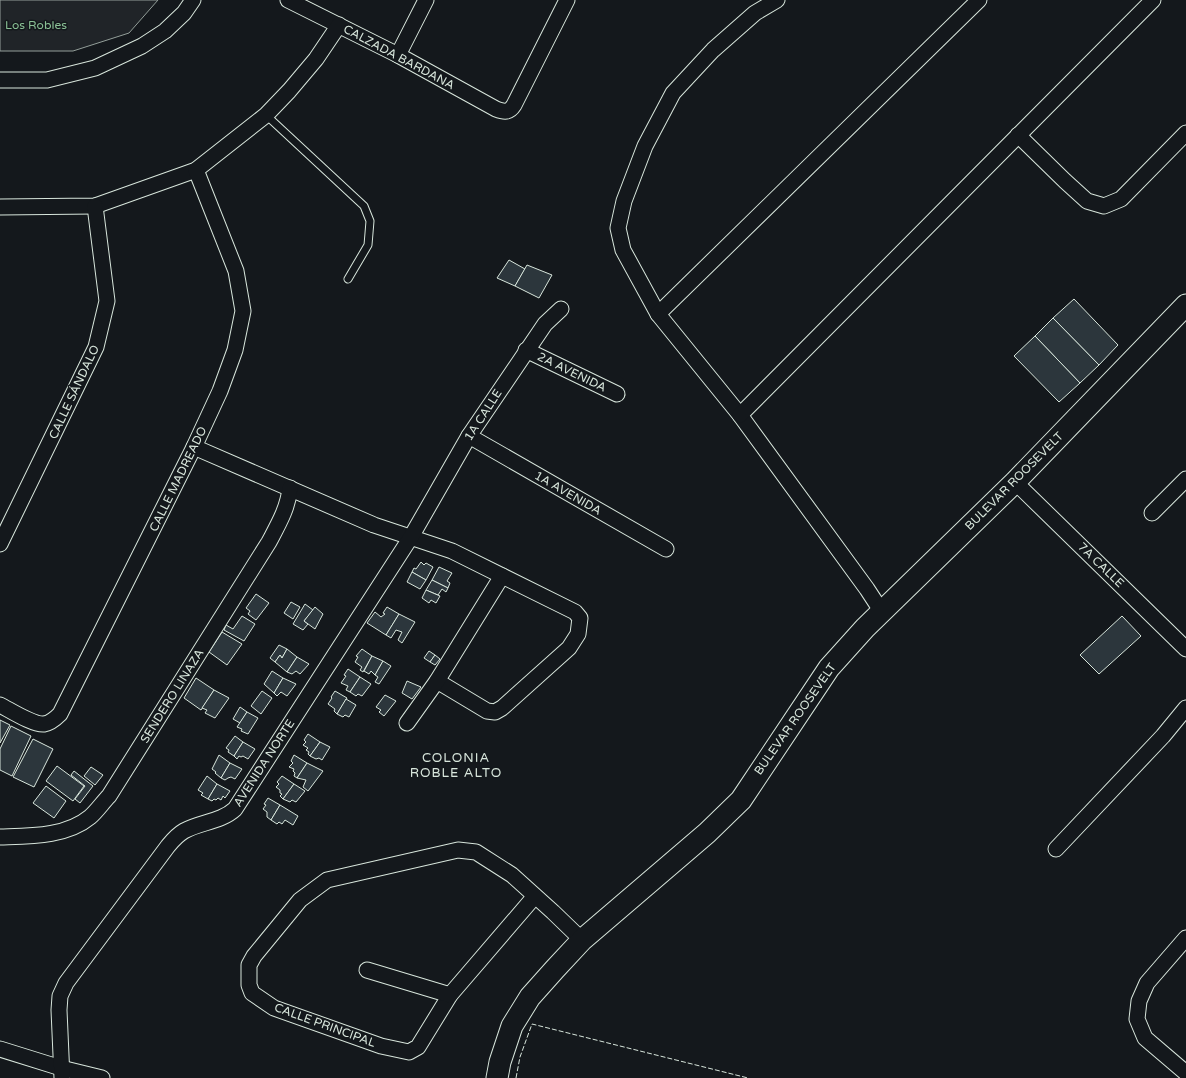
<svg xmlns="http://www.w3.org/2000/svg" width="1186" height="1078" viewBox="0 0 1186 1078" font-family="'Varela Round',sans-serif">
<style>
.green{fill:#202428;stroke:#939e99}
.building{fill:#2c363c;stroke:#d8e6dc}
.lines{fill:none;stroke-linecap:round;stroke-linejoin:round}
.lane-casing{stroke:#d8e6dc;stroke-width:9}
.street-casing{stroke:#d8e6dc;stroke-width:17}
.secondary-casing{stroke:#d8e6dc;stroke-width:23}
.lane{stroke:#14181c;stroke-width:7}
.street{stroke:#14181c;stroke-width:15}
.secondary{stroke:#14181c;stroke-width:21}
.fence{stroke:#d8e6dc;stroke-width:1;stroke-dasharray:5 2;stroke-linecap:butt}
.labels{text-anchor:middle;stroke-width:3;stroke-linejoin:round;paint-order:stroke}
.park-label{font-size:12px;fill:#8ac095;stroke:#14181c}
.street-label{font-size:12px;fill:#d8e6dc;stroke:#14181c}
.neighbourhood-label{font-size:13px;letter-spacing:1px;fill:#d8e6dc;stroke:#14181c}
</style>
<rect width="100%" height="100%" fill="#14181c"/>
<!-- green -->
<path class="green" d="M 0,0 L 158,0 L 129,33 L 73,51 L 0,51 Z"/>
<!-- building -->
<g class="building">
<path d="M 509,260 L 525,269 L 515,286 L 497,278 Z"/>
<path d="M 527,265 L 552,275 L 539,298 L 515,286 Z"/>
<path d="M 1074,299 L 1118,345 L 1099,365 L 1053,318 Z"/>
<path d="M 1053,318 L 1099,365 L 1080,383 L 1035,336 Z"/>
<path d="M 1035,336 L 1080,383 L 1059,402 L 1014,356 Z"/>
<path d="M 421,562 L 424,565 L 426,563 L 433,567 L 426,580 L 412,572 L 414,568 L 416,569 Z"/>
<path d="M 439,567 L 452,573 L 447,581 L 450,583 L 448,588 L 432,580 Z"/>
<path d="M 412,572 L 426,580 L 420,589 L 407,582 Z"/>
<path d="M 432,580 L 448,588 L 446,592 L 442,589 L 438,595 L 426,590 Z"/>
<path d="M 426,590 L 440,596 L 436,603 L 431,600 L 429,603 L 422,598 Z"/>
<path d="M 256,594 L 269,603 L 256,620 L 248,614 L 250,611 L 246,608 Z"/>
<path d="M 291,602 L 300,607 L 293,619 L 284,613 Z"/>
<path d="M 305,604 L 313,610 L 304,621 L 308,624 L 303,630 L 293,624 Z"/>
<path d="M 315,607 L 323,614 L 315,629 L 304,621 Z"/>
<path d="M 387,607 L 399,614 L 386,635 L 367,623 L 375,612 L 381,617 L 385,614 L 383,613 Z"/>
<path d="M 399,614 L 415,622 L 402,643 L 398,640 L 402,632 L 396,630 L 391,638 L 386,635 Z"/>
<path d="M 242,616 L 255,624 L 244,641 L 224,630 L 226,625 L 233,629 Z"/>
<path d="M 1122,616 L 1141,636 L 1099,674 L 1080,655 Z"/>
<path d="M 222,632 L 242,644 L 227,665 L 209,652 Z"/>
<path d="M 279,645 L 287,649 L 282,658 L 280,655 L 275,662 L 270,658 Z"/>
<path d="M 287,649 L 297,657 L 287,672 L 275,662 L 280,655 L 282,658 Z"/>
<path d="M 362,649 L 372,656 L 363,672 L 360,670 L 362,667 L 355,662 L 358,657 L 356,656 Z"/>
<path d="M 429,651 L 435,655 L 430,662 L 424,658 Z"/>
<path d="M 435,655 L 440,659 L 435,665 L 430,662 Z"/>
<path d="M 372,656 L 383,661 L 375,675 L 371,671 L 369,674 L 364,671 Z"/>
<path d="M 297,657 L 309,664 L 300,674 L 296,671 L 292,674 L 287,672 Z"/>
<path d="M 383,661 L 391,666 L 379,684 L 375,682 L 378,677 L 375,675 Z"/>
<path d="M 348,669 L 360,677 L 350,692 L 346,690 L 348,686 L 341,683 L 346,676 L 344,675 Z"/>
<path d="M 272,671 L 283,678 L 274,693 L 264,684 Z"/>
<path d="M 360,677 L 371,684 L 362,696 L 358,694 L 356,696 L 350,692 Z"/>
<path d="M 196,678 L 214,690 L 201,710 L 184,698 Z"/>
<path d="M 283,678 L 296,684 L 287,696 L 281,692 L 277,696 L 274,693 Z"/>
<path d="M 407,681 L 421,687 L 412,699 L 402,693 Z"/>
<path d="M 214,690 L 229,698 L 215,718 L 205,713 L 207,710 L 202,708 Z"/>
<path d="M 262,691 L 272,698 L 261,714 L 251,706 Z"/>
<path d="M 335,691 L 347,698 L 337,714 L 334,711 L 335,709 L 328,704 L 332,698 L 331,697 Z"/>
<path d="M 385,695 L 396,701 L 384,716 L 379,712 L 381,710 L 376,707 Z"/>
<path d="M 346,699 L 356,705 L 349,717 L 345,715 L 343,717 L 337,714 Z"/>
<path d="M 240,707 L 247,712 L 240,723 L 233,719 Z"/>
<path d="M 247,712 L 258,718 L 248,734 L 241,731 L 242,729 L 237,727 Z"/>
<path d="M 0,720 L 10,725 L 0,743 Z"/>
<path d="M 11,726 L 31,736 L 12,776 L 0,770 L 0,749 Z"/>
<path d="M 308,734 L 320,742 L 310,756 L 308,754 L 309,752 L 306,750 L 308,748 L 303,745 L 306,742 L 304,740 Z"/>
<path d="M 235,736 L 243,742 L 234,756 L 228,752 L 229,750 L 226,748 Z"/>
<path d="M 33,739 L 53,749 L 34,787 L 13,777 Z"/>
<path d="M 243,742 L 255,749 L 248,759 L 243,756 L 241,757 L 239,756 L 237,759 L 234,756 Z"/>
<path d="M 320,742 L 330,747 L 322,760 L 319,758 L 316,759 L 310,756 Z"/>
<path d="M 219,755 L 230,763 L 221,778 L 215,773 L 216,772 L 212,769 Z"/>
<path d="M 294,755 L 307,763 L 297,778 L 294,776 L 295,773 L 293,771 L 294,769 L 289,767 L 293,763 L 291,761 Z"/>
<path d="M 230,763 L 242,769 L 235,779 L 231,777 L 228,778 L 225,780 L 221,778 Z"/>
<path d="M 307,763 L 323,771 L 308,791 L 303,787 L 306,780 L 297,778 Z"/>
<path d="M 57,766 L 84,786 L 73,801 L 46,781 Z"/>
<path d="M 91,767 L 103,775 L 95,785 L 84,776 Z"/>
<path d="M 74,771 L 93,786 L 80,803 L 75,799 L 85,786 L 71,775 Z"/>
<path d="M 207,776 L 217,784 L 208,799 L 201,795 L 203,793 L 198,790 Z"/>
<path d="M 282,776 L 294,784 L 283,799 L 280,796 L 282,794 L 280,793 L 280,790 L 276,787 L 279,784 L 277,782 Z"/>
<path d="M 217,784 L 230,791 L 225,798 L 223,796 L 221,800 L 218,798 L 216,800 L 214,799 L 212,801 L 208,799 Z"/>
<path d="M 294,784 L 305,791 L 296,802 L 292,800 L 290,802 L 283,799 Z"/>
<path d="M 46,786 L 66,801 L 54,818 L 33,803 Z"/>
<path d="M 268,798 L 280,805 L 271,820 L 267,817 L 267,812 L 263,809 L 266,805 L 264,804 Z"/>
<path d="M 280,805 L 298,816 L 293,825 L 285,820 L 282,824 L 279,822 L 277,824 L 271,820 Z"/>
</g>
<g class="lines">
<defs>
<path id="lane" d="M 266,115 L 364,206 L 370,221 L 368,245 L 348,279"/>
<g id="street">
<path d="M 288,0 L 398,55 L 496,109 C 504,112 509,113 514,105 L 567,0"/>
<path d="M 777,0 L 755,13 L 713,50 L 673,93 L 645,146 L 624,201 L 618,228 L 623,250 L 658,314 L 740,415 L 867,589 L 882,612"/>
<path d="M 398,55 L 426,0"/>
<path d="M 0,80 L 47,80 L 95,68 L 142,46 L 165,31 L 184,13 L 193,0"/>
<path d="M 1018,135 L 1065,181 L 1087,201 L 1104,206 L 1121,199 L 1186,133"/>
<path d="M 0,207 L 95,206 L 196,170 L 266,115 L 289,91 L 316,59 L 339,25"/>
<path d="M 658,314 L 979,0"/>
<path d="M 526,350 L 617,394"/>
<path d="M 740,415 L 1153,0"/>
<path d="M 469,436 L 666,549"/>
<path d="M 194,447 L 374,525 L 452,551 L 575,612 L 580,618 L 578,634 L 569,648 L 502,708 L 495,712 L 487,711 L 437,681"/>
<path d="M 1015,482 L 1186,649"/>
<path d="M 1152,513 L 1186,479"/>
<path d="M 0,544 L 96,347 L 107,301 L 95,206"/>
<path d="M 0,705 C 10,710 33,725 44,724 C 51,723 56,718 60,714 L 194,447 L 220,391 L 235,350 L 243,311 L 236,271 L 196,170"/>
<path d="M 407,723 L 437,681 L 502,576"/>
<path d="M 0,837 C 29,836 66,837 90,817 C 97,811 103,802 109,796 L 269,542 C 278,525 288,508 290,488"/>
<path d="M 1056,849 L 1163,736 L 1186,708"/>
<path d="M 535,896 L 450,995 L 418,1047 L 409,1052 L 381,1046 L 274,1008 L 252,993 L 249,985 L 249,965 L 254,956 L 300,900 L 327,880 L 458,850 L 476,852 L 512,875 L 553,912 L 582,940"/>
<path d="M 1186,938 L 1147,983 L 1139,1001 L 1137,1019 L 1145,1038 L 1186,1073"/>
<path d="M 367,970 L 450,995"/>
<path d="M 0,1049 L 61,1068 L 102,1078"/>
<path d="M 62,1078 L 59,1010 L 60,996 L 66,983 L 168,846 C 173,840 177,835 184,831 C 200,822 221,822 235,809 L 411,537 L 469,436 L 545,324 L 561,309"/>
</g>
<path id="secondary" d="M 497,1078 L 500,1062 L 512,1026 L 530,997 L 555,969 L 582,940 L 707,833 L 741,800 L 829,668 L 865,628 L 1015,482 L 1186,305"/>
</defs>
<!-- lane casing -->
<use href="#lane" class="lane-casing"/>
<!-- street casing -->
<use href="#street" class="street-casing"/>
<!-- secondary casing -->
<use href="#secondary" class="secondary-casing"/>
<!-- lane -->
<use href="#lane" class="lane"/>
<!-- street -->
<use href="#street" class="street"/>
<!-- secondary -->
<use href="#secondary" class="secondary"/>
<!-- fence -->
<path class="fence" d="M 516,1078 L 520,1057 L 532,1024 L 748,1078"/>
</g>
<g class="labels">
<!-- park labels -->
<g class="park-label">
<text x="36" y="29">Los Robles</text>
</g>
<!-- street labels -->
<g class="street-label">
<text transform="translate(399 57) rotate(28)" y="4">CALZADA BARDANA</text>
<text transform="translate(572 372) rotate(26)" y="4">2A AVENIDA</text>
<text transform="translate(74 392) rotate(-65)" y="4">CALLE SÁNDALO</text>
<text transform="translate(483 415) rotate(-57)" y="4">1A CALLE</text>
<text transform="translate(178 479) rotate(-64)" y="4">CALLE MADREADO</text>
<text transform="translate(1014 481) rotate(-45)" y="4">BULEVAR ROOSEVELT</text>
<text transform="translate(568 493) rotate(30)" y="4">1A AVENIDA</text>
<text transform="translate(1101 565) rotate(44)" y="4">7A CALLE</text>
<text transform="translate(172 696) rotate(-58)" y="4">SENDERO LINAZA</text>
<text transform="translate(795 719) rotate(-55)" y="4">BULEVAR ROOSEVELT</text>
<text transform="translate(264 763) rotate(-57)" y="4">AVENIDA NORTE</text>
<text transform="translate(325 1025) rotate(20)" y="4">CALLE PRINCIPAL</text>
</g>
<!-- neighbourhood labels -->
<g class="neighbourhood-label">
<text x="456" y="762">COLONIA<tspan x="456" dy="15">ROBLE ALTO</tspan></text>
</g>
</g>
</svg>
